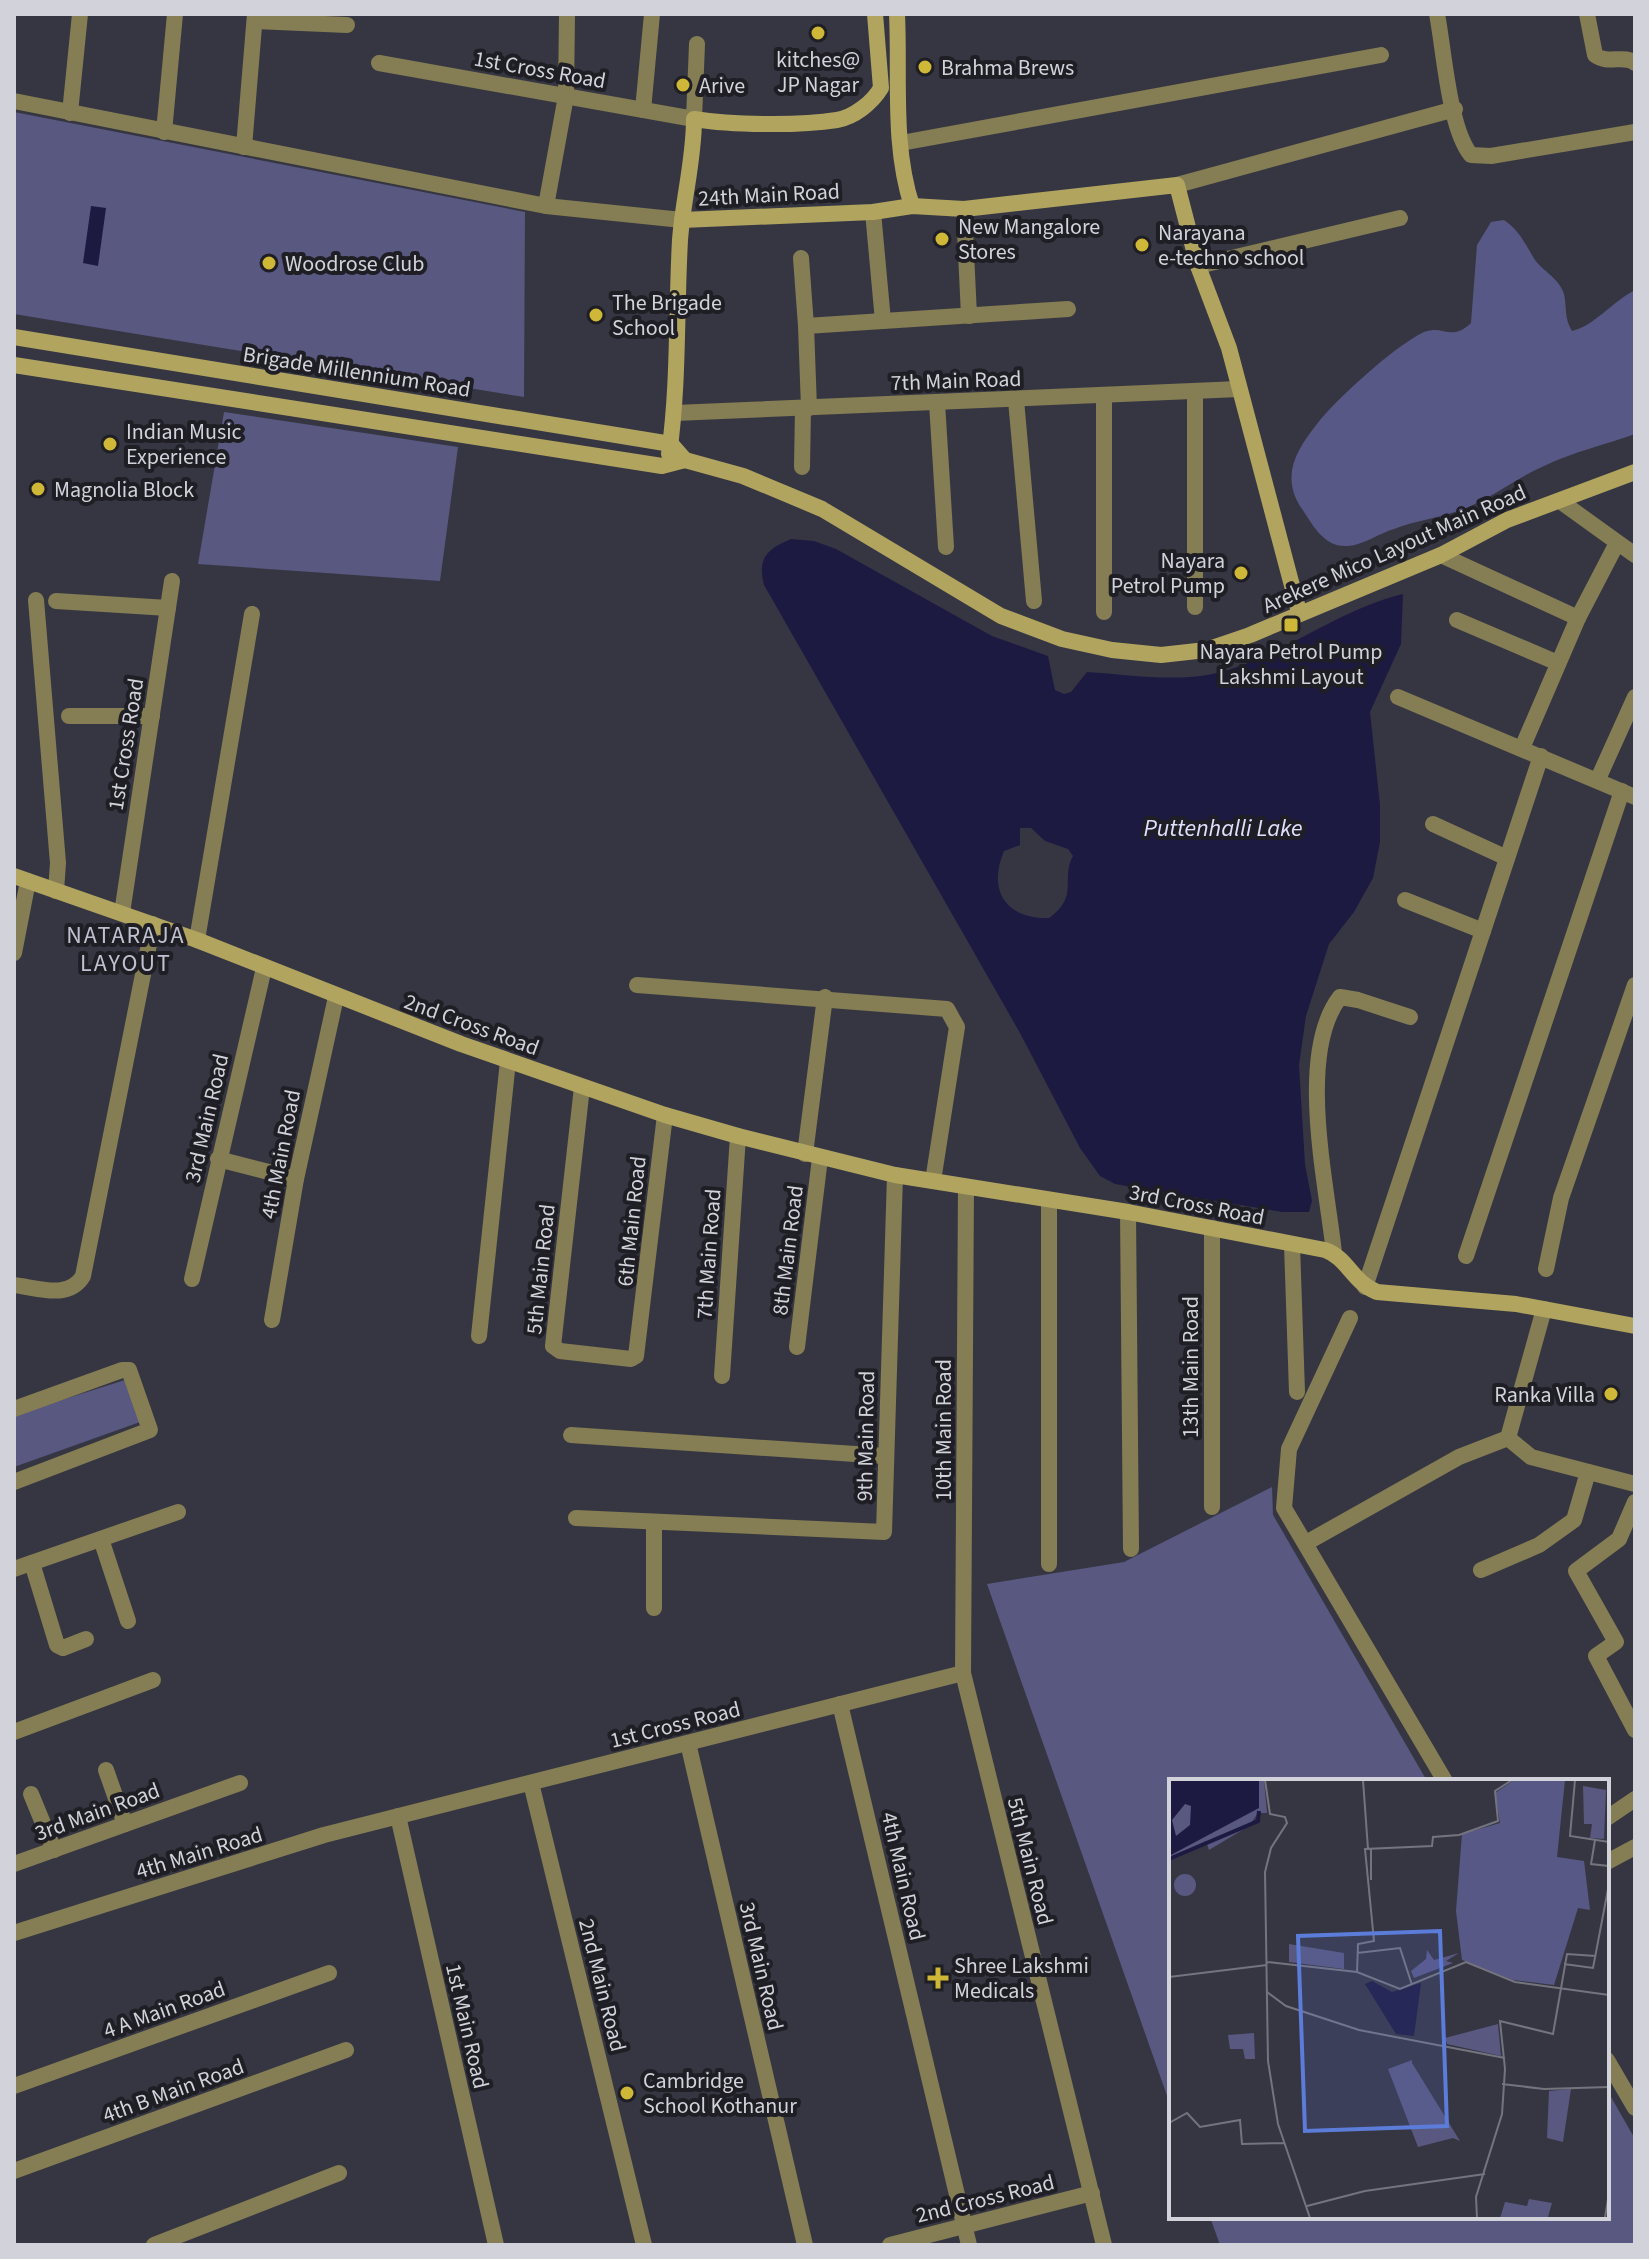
<svg xmlns="http://www.w3.org/2000/svg" width="1649" height="2259" viewBox="0 0 1649 2259" font-family="'Source Sans 3',sans-serif">
<style>
.green{fill:#585880}
.forest{fill:#585886}
.water{fill:#1d1a42;fill-rule:evenodd}
.lines{fill:none;stroke-linecap:round;stroke-linejoin:round}
.street{stroke:#857d53;stroke-width:16}
.secondary{stroke:#b1a45f;stroke-width:16}
.poi-dot{fill:#cfb837;stroke:#1e1e24;stroke-width:3}
.labels{text-anchor:middle;stroke-width:8;stroke-linejoin:round;paint-order:stroke}
.poi-label{font-size:22px;fill:#d1d2da;stroke:#1e1e24;text-anchor:start}
.street-label{font-size:22px;fill:#d1d2da;stroke:#1e1e24}
.water-label{font-size:24px;font-style:italic;fill:#dfe0ff;stroke:#1e1e24}
.neighbourhood-label{font-size:24px;letter-spacing:2px;fill:#c0c1d0;stroke:#1e1e24}
.inset-river{fill:none;stroke:#1d1a42;stroke-width:4}
.inset-road{fill:none;stroke:#74747f;stroke-width:2}
.view{fill:#5c7cd9;fill-opacity:0.15;stroke:#5c7cd9;stroke-width:4}
.inset-edge{fill:none;stroke:#d1d2da;stroke-width:4}
</style>
<rect width="100%" height="100%" fill="#363643"/>
<!-- green -->
<g class="green">
<path d="M 14,112 L 525,212 L 524,397 L 14,314 Z"/>
<path d="M 224,412 L 458,447 L 440,581 L 198,564 Z"/>
<path d="M 125,1380 L 140,1422 L 14,1467 L 14,1415 Z"/>
<path d="M 1272,1487 L 1273,1515 L 1427,1781 L 1171,1781 L 1171,2107 L 987,1584 L 1124,1562 Z"/>
<path d="M 1607,2090 L 1635,2139 L 1635,2245 L 1220,2245 L 1210,2217 L 1607,2217 Z"/>
</g>
<!-- forest -->
<path class="forest" d="M 1504,220 C 1520,231 1525,244 1535,260 C 1544,272 1559,278 1564,294 C 1567,308 1564,318 1572,331 C 1594,326 1612,302 1635,290 L 1635,434 C 1604,445 1573,452 1544,466 C 1514,479 1488,501 1458,511 C 1437,518 1414,521 1394,529 C 1380,533 1363,545 1348,546 C 1323,548 1312,523 1300,506 C 1281,475 1297,449 1317,424 C 1336,399 1394,347 1422,333 C 1443,323 1450,343 1471,323 L 1477,245 L 1491,222 Z"/>
<!-- water -->
<g class="water">
<path d="M 91,206 L 106,208 L 98,266 L 83,263 Z"/>
<path d="M 791,539 L 814,541 L 836,549 L 992,636 L 1048,656 L 1055,690 L 1064,694 L 1071,692 L 1087,672 C 1132,675 1184,684 1228,670 C 1290,651 1340,609 1403,594 L 1401,644 L 1370,712 L 1380,805 L 1380,842 L 1373,878 L 1354,912 L 1329,944 L 1306,1016 L 1299,1065 L 1305,1164 L 1312,1201 L 1309,1212 L 1282,1212 L 1143,1189 L 1115,1184 L 1100,1176 L 1080,1148 L 1020,1033 L 764,585 C 757,558 767,549 791,539 ZM 1020,828 L 1031,828 L 1045,841 L 1068,849 L 1073,856 C 1060,879 1080,896 1049,918 C 1006,919 987,891 1004,851 L 1020,845 Z"/>
</g>
<g class="lines">
<!-- street -->
<g class="street">
<path d="M 1437,14 C 1444,50 1449,129 1471,155 L 1491,156 L 1635,132"/>
<path d="M 1587,14 L 1595,55 C 1608,65 1624,54 1635,63"/>
<path d="M 255,21 L 347,25"/>
<path d="M 379,63 L 694,119 L 697,44"/>
<path d="M 14,101 L 546,206 L 682,220"/>
<path d="M 643,110 L 652,14"/>
<path d="M 70,113 L 80,14"/>
<path d="M 164,132 L 175,14"/>
<path d="M 901,143 L 1381,55"/>
<path d="M 244,147 L 255,14"/>
<path d="M 1177,185 L 1455,109"/>
<path d="M 546,206 L 566,96 L 567,14"/>
<path d="M 964,209 L 969,316"/>
<path d="M 873,212 L 883,321"/>
<path d="M 801,258 L 806,326"/>
<path d="M 1198,266 L 1400,218"/>
<path d="M 1195,393 L 1195,607"/>
<path d="M 1016,400 L 1034,601"/>
<path d="M 937,403 L 946,547"/>
<path d="M 809,408 L 806,326 L 1068,309"/>
<path d="M 675,413 L 1239,389"/>
<path d="M 802,467 L 803,408"/>
<path d="M 1560,501 L 1635,555"/>
<path d="M 1441,555 L 1578,618 L 1522,748"/>
<path d="M 36,600 L 58,863 L 56,891"/>
<path d="M 56,601 L 168,608"/>
<path d="M 1104,612 L 1104,396"/>
<path d="M 1578,618 L 1617,543"/>
<path d="M 1457,620 L 1558,663"/>
<path d="M 1398,697 L 1635,797"/>
<path d="M 69,716 L 152,716"/>
<path d="M 1598,779 L 1635,697"/>
<path d="M 1433,824 L 1507,858"/>
<path d="M 1405,900 L 1483,931"/>
<path d="M 122,913 L 172,581"/>
<path d="M 197,940 L 252,614"/>
<path d="M 14,953 L 28,881"/>
<path d="M 637,985 L 947,1009 L 957,1027 L 933,1181"/>
<path d="M 582,1087 L 553,1346 L 560,1351 L 631,1359 L 636,1356 L 665,1115"/>
<path d="M 805,1154 L 825,997"/>
<path d="M 218,1159 L 296,1179"/>
<path d="M 966,1187 L 963,1673 L 1104,2245"/>
<path d="M 1128,1212 L 1131,1549"/>
<path d="M 1292,1245 L 1297,1392"/>
<path d="M 1334,1253 C 1327,1185 1296,1054 1340,997 L 1358,1000 L 1410,1017"/>
<path d="M 1466,1256 L 1622,791"/>
<path d="M 1546,1269 L 1561,1198 L 1635,985"/>
<path d="M 192,1279 L 264,968"/>
<path d="M 14,1285 C 38,1288 69,1300 83,1276 L 153,924"/>
<path d="M 1365,1287 L 1541,756"/>
<path d="M 1350,1318 L 1289,1449 L 1284,1508 L 1445,1781"/>
<path d="M 272,1320 L 296,1179 L 336,997"/>
<path d="M 479,1336 L 508,1061"/>
<path d="M 797,1347 L 820,1158"/>
<path d="M 722,1376 L 738,1136"/>
<path d="M 14,1409 L 122,1370 L 129,1370 L 150,1430 L 14,1482"/>
<path d="M 571,1435 L 885,1456"/>
<path d="M 1508,1438 L 1531,1457 L 1635,1484"/>
<path d="M 1635,1502 L 1619,1539 L 1576,1571 L 1616,1642 L 1596,1656 L 1635,1730"/>
<path d="M 1212,1507 L 1212,1228"/>
<path d="M 576,1518 L 884,1532 L 895,1175"/>
<path d="M 101,1539 L 128,1621"/>
<path d="M 1306,1543 L 1459,1457 L 1508,1438 L 1544,1309"/>
<path d="M 32,1563 L 57,1645 L 63,1648 L 86,1639"/>
<path d="M 1049,1564 L 1049,1201"/>
<path d="M 14,1569 L 178,1512"/>
<path d="M 1481,1570 L 1539,1545 L 1574,1520 L 1588,1472"/>
<path d="M 654,1608 L 654,1522"/>
<path d="M 840,1704 L 969,2245"/>
<path d="M 14,1732 L 153,1680"/>
<path d="M 688,1743 L 805,2245"/>
<path d="M 106,1770 L 125,1824"/>
<path d="M 531,1783 L 644,2245"/>
<path d="M 31,1794 L 54,1850"/>
<path d="M 398,1816 L 496,2245"/>
<path d="M 1607,1818 L 1635,1799"/>
<path d="M 1607,1862 L 1635,1847"/>
<path d="M 14,1864 L 240,1783"/>
<path d="M 14,1933 L 324,1835 L 963,1673"/>
<path d="M 1607,2060 L 1635,2108"/>
<path d="M 14,2086 L 329,1973"/>
<path d="M 14,2171 L 346,2050"/>
<path d="M 154,2245 L 339,2173"/>
<path d="M 890,2245 L 1092,2193"/>
</g>
<!-- secondary -->
<g class="secondary">
<path d="M 897,14 C 900,78 892,145 912,206"/>
<path d="M 682,220 L 873,212 L 912,206 L 964,209 L 1177,185 L 1198,266 L 1229,348 L 1299,612"/>
<path d="M 14,337 L 671,444 L 685,460"/>
<path d="M 14,365 L 662,466 L 685,460"/>
<path d="M 669,454 C 679,383 676,312 680,240 C 683,199 694,160 694,119 C 731,125 799,126 837,120 C 854,117 872,103 881,88 L 875,14"/>
<path d="M 685,460 L 743,476 L 822,509 L 1001,616 L 1062,639 L 1112,650 L 1161,655 L 1206,650 L 1250,635 L 1441,555 L 1507,520 L 1635,472"/>
<path d="M 14,876 L 197,940 L 461,1044 L 665,1115 L 738,1136 L 895,1175 L 1128,1212 L 1325,1250 C 1348,1258 1352,1282 1377,1292 L 1516,1304 L 1635,1326"/>
</g>
</g>
<!-- markers -->
<g class="poi-dot">
<circle cx="818" cy="33" r="8"/>
<circle cx="925" cy="67" r="8"/>
<circle cx="683" cy="85" r="8"/>
<circle cx="942" cy="239" r="8"/>
<circle cx="1142" cy="245" r="8"/>
<circle cx="269" cy="263" r="8"/>
<circle cx="596" cy="315" r="8"/>
<circle cx="110" cy="444" r="8"/>
<circle cx="38" cy="489" r="8"/>
<circle cx="1241" cy="573" r="8"/>
<rect x="1283" y="617" width="16" height="16" rx="4"/>
<circle cx="1611" cy="1394" r="8"/>
<path d="M934 1966h8v8h8v8h-8v8h-8v-8h-8v-8h8z"/>
<circle cx="627" cy="2093" r="8"/>
</g>
<g class="labels">
<!-- poi labels -->
<g class="poi-label">
<text x="818" y="67" text-anchor="middle">kitches@<tspan x="818" dy="25">JP Nagar</tspan></text>
<text x="941" y="75">Brahma Brews</text>
<text x="699" y="93">Arive</text>
<text x="958" y="234">New Mangalore<tspan x="958" dy="25">Stores</tspan></text>
<text x="1158" y="240">Narayana<tspan x="1158" dy="25">e-techno school</tspan></text>
<text x="285" y="271">Woodrose Club</text>
<text x="612" y="310">The Brigade<tspan x="612" dy="25">School</tspan></text>
<text x="126" y="439">Indian Music<tspan x="126" dy="25">Experience</tspan></text>
<text x="54" y="497">Magnolia Block</text>
<text x="1225" y="568" text-anchor="end">Nayara<tspan x="1225" dy="25">Petrol Pump</tspan></text>
<text x="1291" y="659" text-anchor="middle">Nayara Petrol Pump<tspan x="1291" dy="25">Lakshmi Layout</tspan></text>
<text x="1595" y="1402" text-anchor="end">Ranka Villa</text>
<text x="954" y="1973">Shree Lakshmi<tspan x="954" dy="25">Medicals</tspan></text>
<text x="643" y="2088">Cambridge<tspan x="643" dy="25">School Kothanur</tspan></text>
</g>
<!-- street labels -->
<g class="street-label">
<text transform="translate(540 69) rotate(10)" y="8">1st Cross Road</text>
<text transform="translate(769 194) rotate(-3)" y="8">24th Main Road</text>
<text transform="translate(357 371) rotate(9)" y="8">Brigade Millennium Road</text>
<text transform="translate(956 380) rotate(-2)" y="8">7th Main Road</text>
<text transform="translate(1394 548) rotate(-24)" y="8">Arekere Mico Layout Main Road</text>
<text transform="translate(125 744) rotate(-81)" y="8">1st Cross Road</text>
<text transform="translate(472 1024) rotate(20)" y="8">2nd Cross Road</text>
<text transform="translate(206 1118) rotate(-77)" y="8">3rd Main Road</text>
<text transform="translate(280 1154) rotate(-79)" y="8">4th Main Road</text>
<text transform="translate(1197 1204) rotate(11)" y="8">3rd Cross Road</text>
<text transform="translate(631 1221) rotate(-84)" y="8">6th Main Road</text>
<text transform="translate(787 1250) rotate(-83)" y="8">8th Main Road</text>
<text transform="translate(708 1254) rotate(-86)" y="8">7th Main Road</text>
<text transform="translate(540 1269) rotate(-84)" y="8">5th Main Road</text>
<text transform="translate(1190 1367) rotate(-90)" y="8">13th Main Road</text>
<text transform="translate(943 1430) rotate(-90)" y="8">10th Main Road</text>
<text transform="translate(865 1436) rotate(-89)" y="8">9th Main Road</text>
<text transform="translate(675 1724) rotate(-14)" y="8">1st Cross Road</text>
<text transform="translate(97 1811) rotate(-20)" y="8">3rd Main Road</text>
<text transform="translate(199 1852) rotate(-17)" y="8">4th Main Road</text>
<text transform="translate(1031 1861) rotate(76)" y="8">5th Main Road</text>
<text transform="translate(904 1876) rotate(77)" y="8">4th Main Road</text>
<text transform="translate(762 1966) rotate(77)" y="8">3rd Main Road</text>
<text transform="translate(603 1985) rotate(76)" y="8">2nd Main Road</text>
<text transform="translate(164 2009) rotate(-20)" y="8">4 A Main Road</text>
<text transform="translate(468 2026) rotate(77)" y="8">1st Main Road</text>
<text transform="translate(173 2090) rotate(-20)" y="8">4th B Main Road</text>
<text transform="translate(985 2198) rotate(-14)" y="8">2nd Cross Road</text>
</g>
<!-- water labels -->
<g class="water-label">
<text x="1223" y="836">Puttenhalli Lake</text>
</g>
<!-- neighbourhood labels -->
<g class="neighbourhood-label">
<text x="126" y="943">NATARAJA<tspan x="126" dy="28">LAYOUT</tspan></text>
</g>
</g>
<!-- overview -->
<g transform="translate(1169 1779)">
<rect width="440" height="440" fill="#363643"/>
<path d="M 0,1 L 95,1 L 98,34 L 89,34 L 80,47 L 40,71 L 37,62 L 0,81 ZM 414,7 L 437,11 L 435,60 L 421,59 L 423,45 L 415,45 ZM5 106a11 11 0 1 1 22 0a11 11 0 1 1-22 0ZM 120,165 L 175,174 L 175,190 L 120,183 ZM 329,245 L 332,277 L 278,265 L 276,259 ZM 85,254 L 86,280 L 76,280 L 74,270 L 61,270 L 59,256 ZM 243,281 L 243,284 L 291,362 L 284,359 L 249,368 L 219,290 ZM 402,310 L 394,363 L 378,359 L 380,312 ZM 360,420 L 383,424 L 379,438 L 331,439 L 336,423 L 358,427 Z" fill="#585880"/>
<path d="M 345,1 L 396,1 L 388,78 L 415,82 L 421,131 L 409,129 L 385,206 L 344,201 L 293,181 L 287,132 L 293,55 L 331,44 L 326,14 ZM 258,171 L 265,181 L 290,174 L 277,182 L 284,184 L 245,199 L 242,192 L 257,180 Z" fill="#585886"/>
<path d="M 2,1 L 90,1 L 90,29 L 0,77 ZM 16,25 L 22,27 L 21,46 L 7,57 L 3,41 ZM 203,202 L 223,213 L 252,204 L 245,257 L 227,255 L 196,205 Z" fill="#1d1a42" fill-rule="evenodd"/>
<path class="inset-river" d="M 0,80 L 89,42 L 90,32"/>
<path class="inset-road" d="M 96,1 L 101,35 L 116,38 L 118,44 L 102,69 L 96,93 L 99,282 L 109,345 L 141,439M 194,1 L 199,70M 406,1 L 401,57 L 440,63M 426,61 L 422,85 L 440,87M 202,101 L 202,70M 188,174 L 231,169 L 243,206M 98,183 L 188,193 L 231,210 L 297,183 L 346,203 L 440,216M 395,185 L 424,189 L 440,105M 188,193 L 189,165 L 205,162 L 196,70 L 263,67 L 264,58 L 290,56 L 329,42 L 326,12 L 343,1M 0,198 L 98,186M 98,213 L 117,227 L 190,251 L 336,279M 333,305 L 375,310 L 440,308M 0,344 L 18,334 L 31,348 L 71,341 L 73,365 L 115,364M 138,427 L 196,412 L 316,395M 308,439 L 307,418 L 333,335 L 336,290 L 331,242 L 384,255 L 398,175 L 427,177M 436,439 L 440,414"/>
<path class="view" d="M 271,152 L 278,347 L 136,352 L 129,157 Z"/>
<rect width="440" height="440" class="inset-edge"/>
</g>
<!-- border -->
<rect width="1649" height="2259" fill="none" stroke="#d1d2da" stroke-width="32"/>
</svg>
